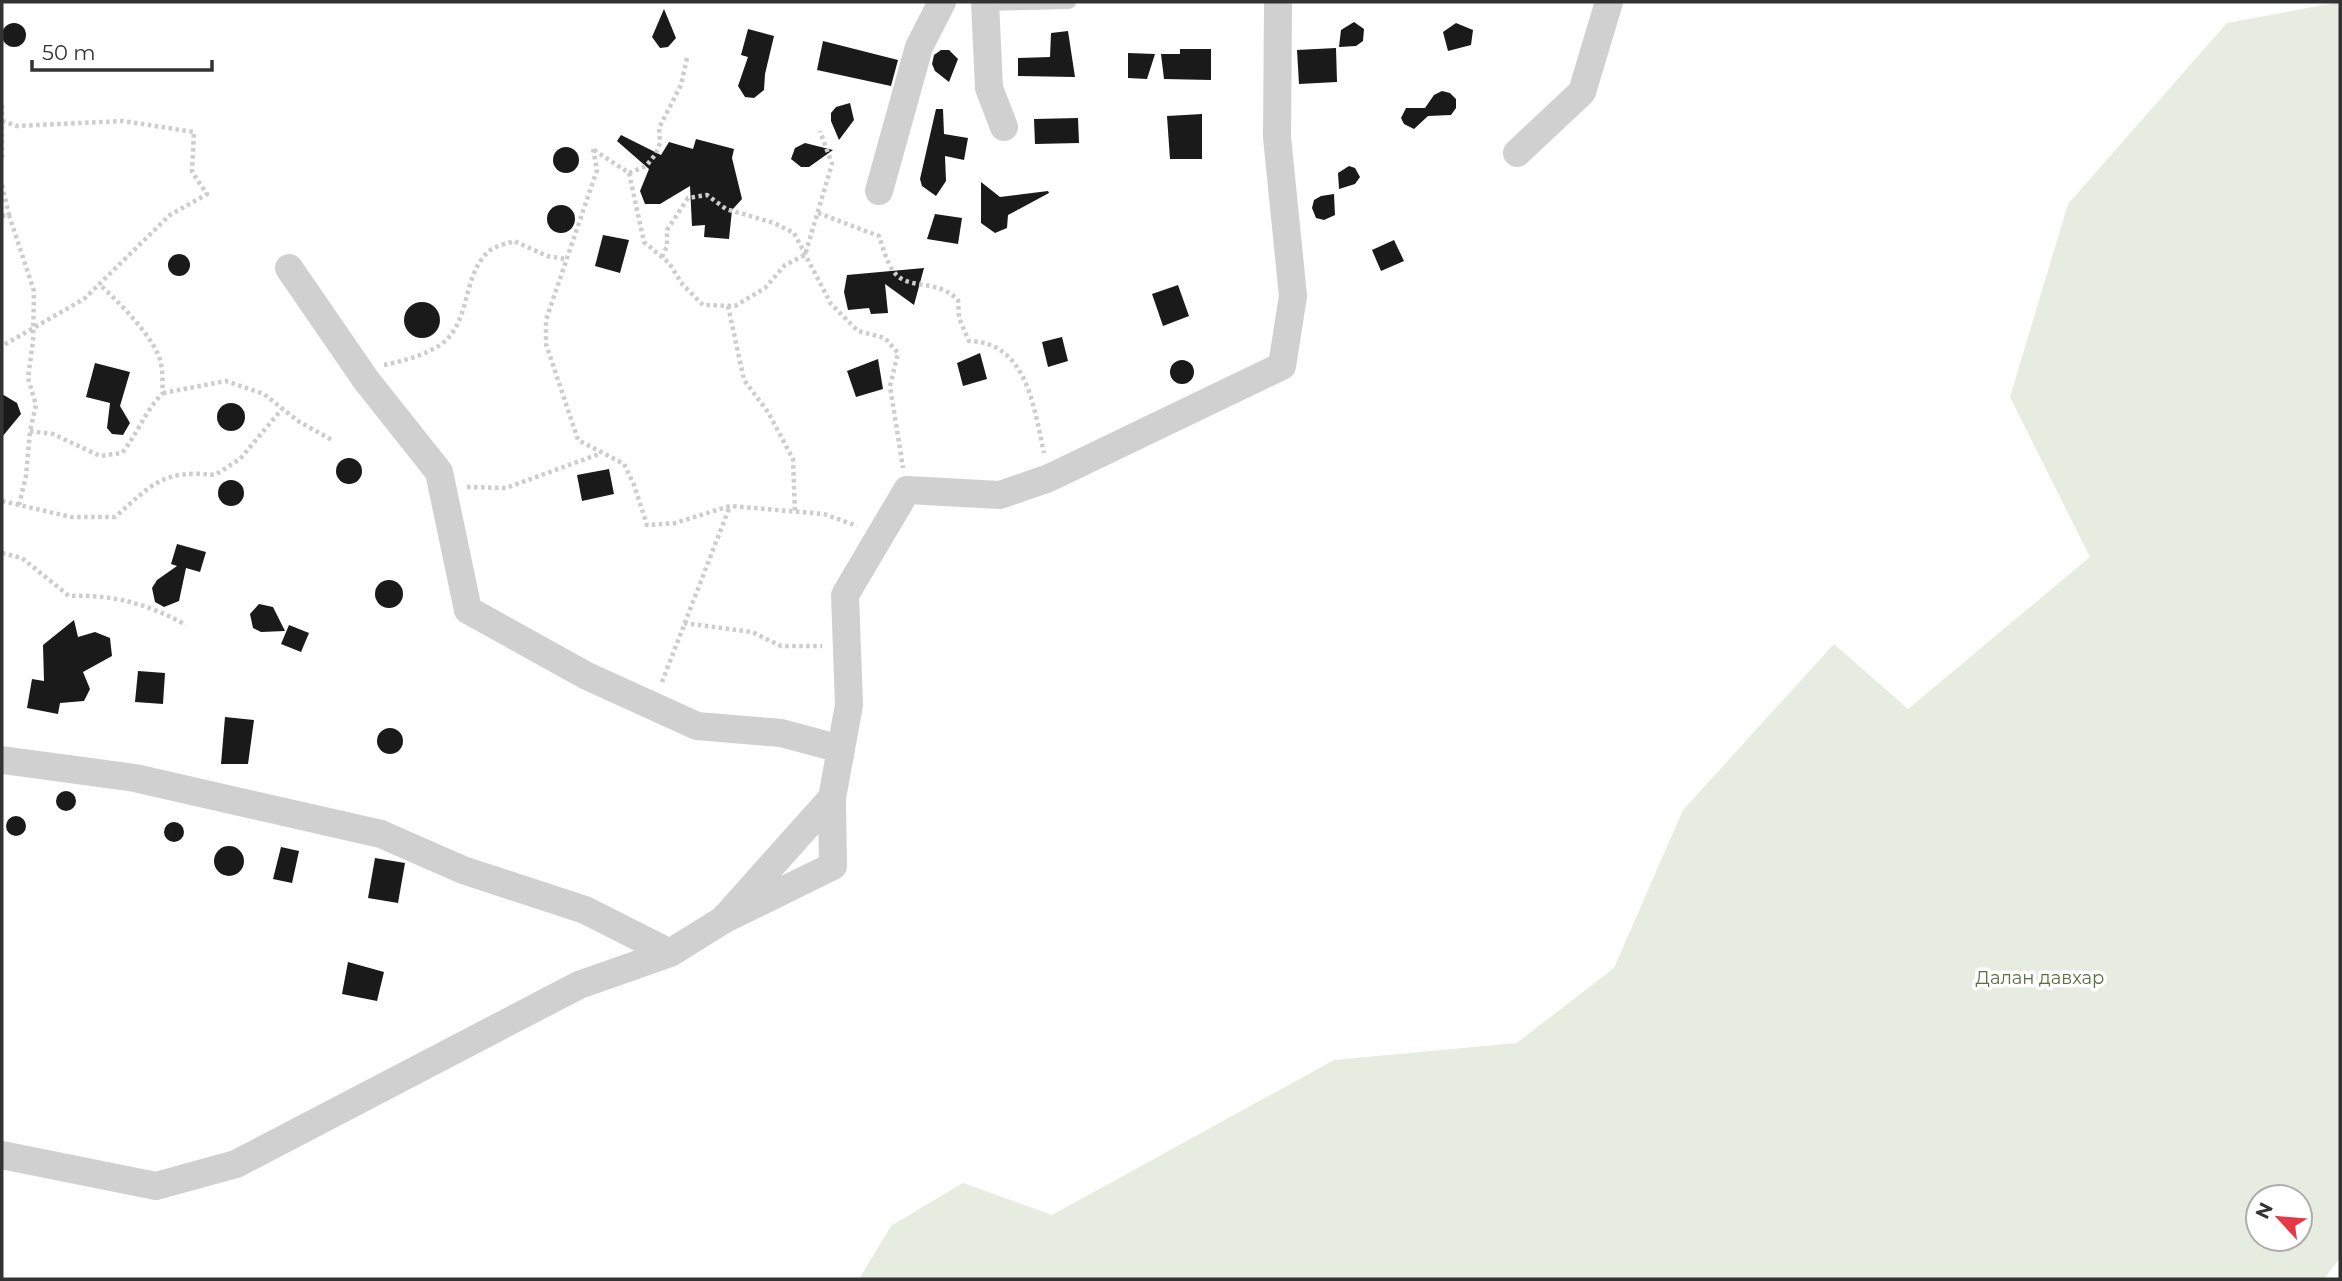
<svg xmlns="http://www.w3.org/2000/svg" width="2342" height="1281" viewBox="0 0 2342 1281" font-family="Montserrat,sans-serif">
<style>
.green{fill:#e6ecdf;fill-rule:evenodd}
.building{fill:#1a1a1a}
.lines{fill:none;stroke-linecap:round;stroke-linejoin:round}
.path{stroke:#cdcdcd;stroke-width:4.5;stroke-dasharray:3.5 3.5;stroke-linecap:butt}
.lane{stroke:#d0d0d0;stroke-width:14}
.street{stroke:#d0d0d0;stroke-width:28}
.labels{text-anchor:middle;stroke-width:7;stroke-linejoin:round;paint-order:stroke}
.park-label{font-size:18px;fill:#56703f;stroke:#fff}
</style>
<rect width="100%" height="100%" fill="#fff"/>
<!-- green -->
<path class="green" d="M 2340,2 L 2340,1258 L 2324,1279 L 859,1279 L 891,1226 L 963,1183 L 1052,1215 L 1334,1060 L 1517,1043 L 1614,968 L 1683,810 L 1834,644 L 1908,709 L 2090,557 L 2010,397 L 2068,204 L 2227,23 ZM 2258,1197 L 2300,1197 L 2300,1239 L 2258,1239 Z"/>
<!-- building -->
<g class="building">
<path d="M 664,9 L 676,38 L 668,47 L 660,48 L 652,37 Z"/>
<path d="M 1354,22 L 1364,29 L 1363,41 L 1356,46 L 1339,47 L 1341,30 Z"/>
<circle cx="14" cy="35" r="12"/>
<path d="M 1456,23 L 1473,30 L 1471,45 L 1448,51 L 1443,32 Z"/>
<path d="M 748,29 L 774,36 L 765,74 L 764,90 L 754,98 L 745,97 L 738,86 L 748,57 L 741,55 Z"/>
<path d="M 1068,31 L 1075,77 L 1018,76 L 1018,58 L 1050,57 L 1051,33 Z"/>
<path d="M 823,41 L 898,60 L 891,86 L 817,70 Z"/>
<path d="M 1336,48 L 1337,82 L 1299,84 L 1297,50 Z"/>
<path d="M 1180,49 L 1211,49 L 1211,80 L 1164,79 L 1161,54 L 1180,54 Z"/>
<path d="M 941,50 L 949,50 L 958,59 L 949,82 L 935,71 L 932,64 L 934,55 Z"/>
<path d="M 1128,53 L 1155,54 L 1147,79 L 1128,78 Z"/>
<path d="M 1442,91 L 1450,93 L 1456,99 L 1456,108 L 1451,115 L 1428,116 L 1414,129 L 1404,124 L 1401,118 L 1406,108 L 1425,108 L 1434,95 Z"/>
<path d="M 850,103 L 854,120 L 839,140 L 831,121 L 831,113 L 836,107 Z"/>
<path d="M 936,109 L 943,109 L 944,134 L 968,138 L 964,160 L 945,156 L 946,181 L 936,196 L 922,186 L 920,179 Z"/>
<path d="M 1202,114 L 1202,159 L 1170,159 L 1167,116 Z"/>
<path d="M 1078,118 L 1079,143 L 1035,144 L 1034,119 Z"/>
<path d="M 621,135 L 661,155 L 669,142 L 693,149 L 696,139 L 734,149 L 732,158 L 742,199 L 732,210 L 729,239 L 704,237 L 705,225 L 692,226 L 690,186 L 660,204 L 645,204 L 640,191 L 649,169 L 617,141 Z"/>
<path d="M 805,143 L 833,150 L 809,167 L 801,167 L 791,159 L 795,148 Z"/>
<circle cx="566" cy="160" r="13"/>
<path d="M 1349,166 L 1355,168 L 1360,177 L 1355,184 L 1339,189 L 1338,173 Z"/>
<path d="M 981,182 L 1000,197 L 1048,191 L 1049,193 L 1008,215 L 1007,228 L 995,233 L 981,223 Z"/>
<path d="M 1334,194 L 1335,215 L 1324,220 L 1316,218 L 1312,208 L 1314,200 L 1321,196 Z"/>
<circle cx="561" cy="219" r="14"/>
<path d="M 935,214 L 962,218 L 958,244 L 927,239 Z"/>
<path d="M 603,235 L 629,240 L 620,273 L 595,266 Z"/>
<path d="M 1394,240 L 1404,261 L 1381,271 L 1372,250 Z"/>
<circle cx="179" cy="265" r="11"/>
<path d="M 924,268 L 914,305 L 885,284 L 888,313 L 871,314 L 869,308 L 848,310 L 844,292 L 847,275 Z"/>
<path d="M 1178,285 L 1189,316 L 1163,326 L 1152,294 Z"/>
<circle cx="422" cy="320" r="18"/>
<path d="M 1062,337 L 1068,361 L 1048,367 L 1042,342 Z"/>
<path d="M 980,353 L 987,379 L 963,386 L 957,363 Z"/>
<path d="M 878,359 L 883,389 L 856,397 L 847,371 Z"/>
<circle cx="1182" cy="372" r="12"/>
<path d="M 95,363 L 130,372 L 120,406 L 130,423 L 123,435 L 112,434 L 107,428 L 110,403 L 86,397 Z"/>
<path d="M 2,394 L 17,403 L 21,414 L 2,437 Z"/>
<circle cx="231" cy="417" r="14"/>
<circle cx="349" cy="471" r="13"/>
<path d="M 609,469 L 614,494 L 582,501 L 577,475 Z"/>
<circle cx="231" cy="493" r="13"/>
<path d="M 177,544 L 206,552 L 200,572 L 186,568 L 179,601 L 164,607 L 155,602 L 152,588 L 157,580 L 177,566 L 171,564 Z"/>
<circle cx="389" cy="594" r="14"/>
<path d="M 259,604 L 273,607 L 285,631 L 261,632 L 253,628 L 250,614 Z"/>
<path d="M 74,620 L 78,637 L 95,632 L 110,638 L 112,656 L 83,672 L 90,689 L 84,701 L 60,703 L 58,714 L 27,708 L 32,679 L 44,681 L 43,645 Z"/>
<path d="M 289,625 L 309,633 L 301,652 L 281,644 Z"/>
<path d="M 138,671 L 165,673 L 163,704 L 135,702 Z"/>
<path d="M 225,717 L 254,720 L 248,764 L 221,764 Z"/>
<circle cx="390" cy="741" r="13"/>
<circle cx="66" cy="801" r="10"/>
<circle cx="16" cy="826" r="10"/>
<circle cx="174" cy="832" r="10"/>
<circle cx="229" cy="861" r="15"/>
<path d="M 281,847 L 299,851 L 292,883 L 273,879 Z"/>
<path d="M 375,858 L 405,863 L 398,903 L 368,898 Z"/>
<path d="M 348,962 L 384,972 L 377,1001 L 342,994 Z"/>
</g>
<g class="lines">
<!-- path -->
<g class="path">
<path d="M 2,105 L 2,157"/>
<path d="M 2,121 L 17,126 L 123,121 L 194,132 L 192,172 L 207,194 L 170,215 L 84,299 L 2,346"/>
<path d="M 593,149 L 597,170 L 546,320 L 546,344 L 578,440 L 624,464 L 634,485 L 647,525 L 675,523 L 730,506 L 824,514 L 857,526"/>
<path d="M 594,150 L 629,173 L 644,242 L 669,263 L 683,285 L 703,305 L 735,306 L 765,288 L 785,265 L 805,255 L 832,164 L 820,131"/>
<path d="M 629,173 L 646,166 L 655,155 L 660,143 L 659,128 L 681,85 L 687,58"/>
<path d="M 2,185 L 9,215"/>
<path d="M 818,213 L 879,236 C 883,248 887,263 894,272 C 908,291 937,278 958,300 L 959,318 L 969,341 C 1027,342 1034,408 1044,453"/>
<path d="M 2,216 L 9,215 L 34,291 L 33,341 L 28,378 L 36,405 L 30,431 L 26,476 L 19,505"/>
<path d="M 662,257 L 667,246 L 667,230 L 688,198 L 707,195 L 726,209 L 774,223 L 794,233 L 831,304 L 858,331 L 885,338 L 898,353 L 890,386 L 903,468"/>
<path d="M 728,306 L 744,380 L 768,412 L 793,459 L 795,512"/>
<path d="M 384,365 C 403,361 423,356 440,345 C 472,323 461,276 489,251 C 495,246 506,244 514,241 L 547,256 L 566,259"/>
<path d="M 163,393 L 226,381 L 264,394 L 298,421 L 332,440"/>
<path d="M 30,431 L 53,434 L 100,456 L 122,453 C 138,433 145,411 163,393 C 162,383 163,373 161,364 C 157,340 118,301 100,285"/>
<path d="M 467,487 L 506,488 L 599,454"/>
<path d="M 2,501 L 71,517 L 115,517 C 152,485 162,469 215,475 L 240,459 L 282,409"/>
<path d="M 2,553 L 22,558 L 69,596 C 113,594 148,604 186,625"/>
<path d="M 684,623 L 752,632 L 781,646 L 822,646"/>
<path d="M 662,682 L 730,506"/>
</g>
<!-- lane -->
<path class="lane" d="M 987,4 L 1069,2"/>
<!-- street -->
<g class="street">
<path d="M 985,2 L 989,88 L 1004,127"/>
<path d="M 1517,153 L 1582,92 L 1609,2"/>
<path d="M 879,191 L 919,47 L 942,2"/>
<path d="M 289,268 L 366,380 L 439,472 L 468,610 L 587,676 L 697,726 L 781,733 L 841,749"/>
<path d="M 2,760 L 135,778 L 381,834 L 463,870 L 585,910 L 670,953"/>
<path d="M 832,798 L 833,866 L 723,920 L 832,798 L 849,705 L 845,595 L 907,490 L 1000,495 L 1049,478 L 1282,366 L 1293,296 L 1277,137 L 1278,2"/>
<path d="M 2,1155 L 156,1186 L 236,1164 L 579,985 L 670,953 L 723,920"/>
</g>
</g>
<g class="labels">
<!-- park labels -->
<g class="park-label">
<text x="2040" y="984">Далан давхар</text>
</g>
</g>
<!-- border -->
<rect width="2342" height="1281" fill="none" stroke="#333333" stroke-width="7"/>
<!-- north arrow -->
<g transform="translate(2279 1218) rotate(296)"><circle r="33" fill="#ffffff" stroke="#adadad" stroke-width="2"/>
<path d="M0-5L12 26L0 18L-12 26Z" fill="#e63946"/>
<text y="-10" font-size="19" font-weight="bold" text-anchor="middle" fill="#333333">N</text>
</g>
<!-- scale -->
<path d="M32 60v10h180v-10" fill="none" stroke="#333333" stroke-width="3.5"/>
<text x="42" y="60" font-size="21" fill="#333333" stroke="#ffffff" stroke-width="5" paint-order="stroke">50 m</text>
</svg>
